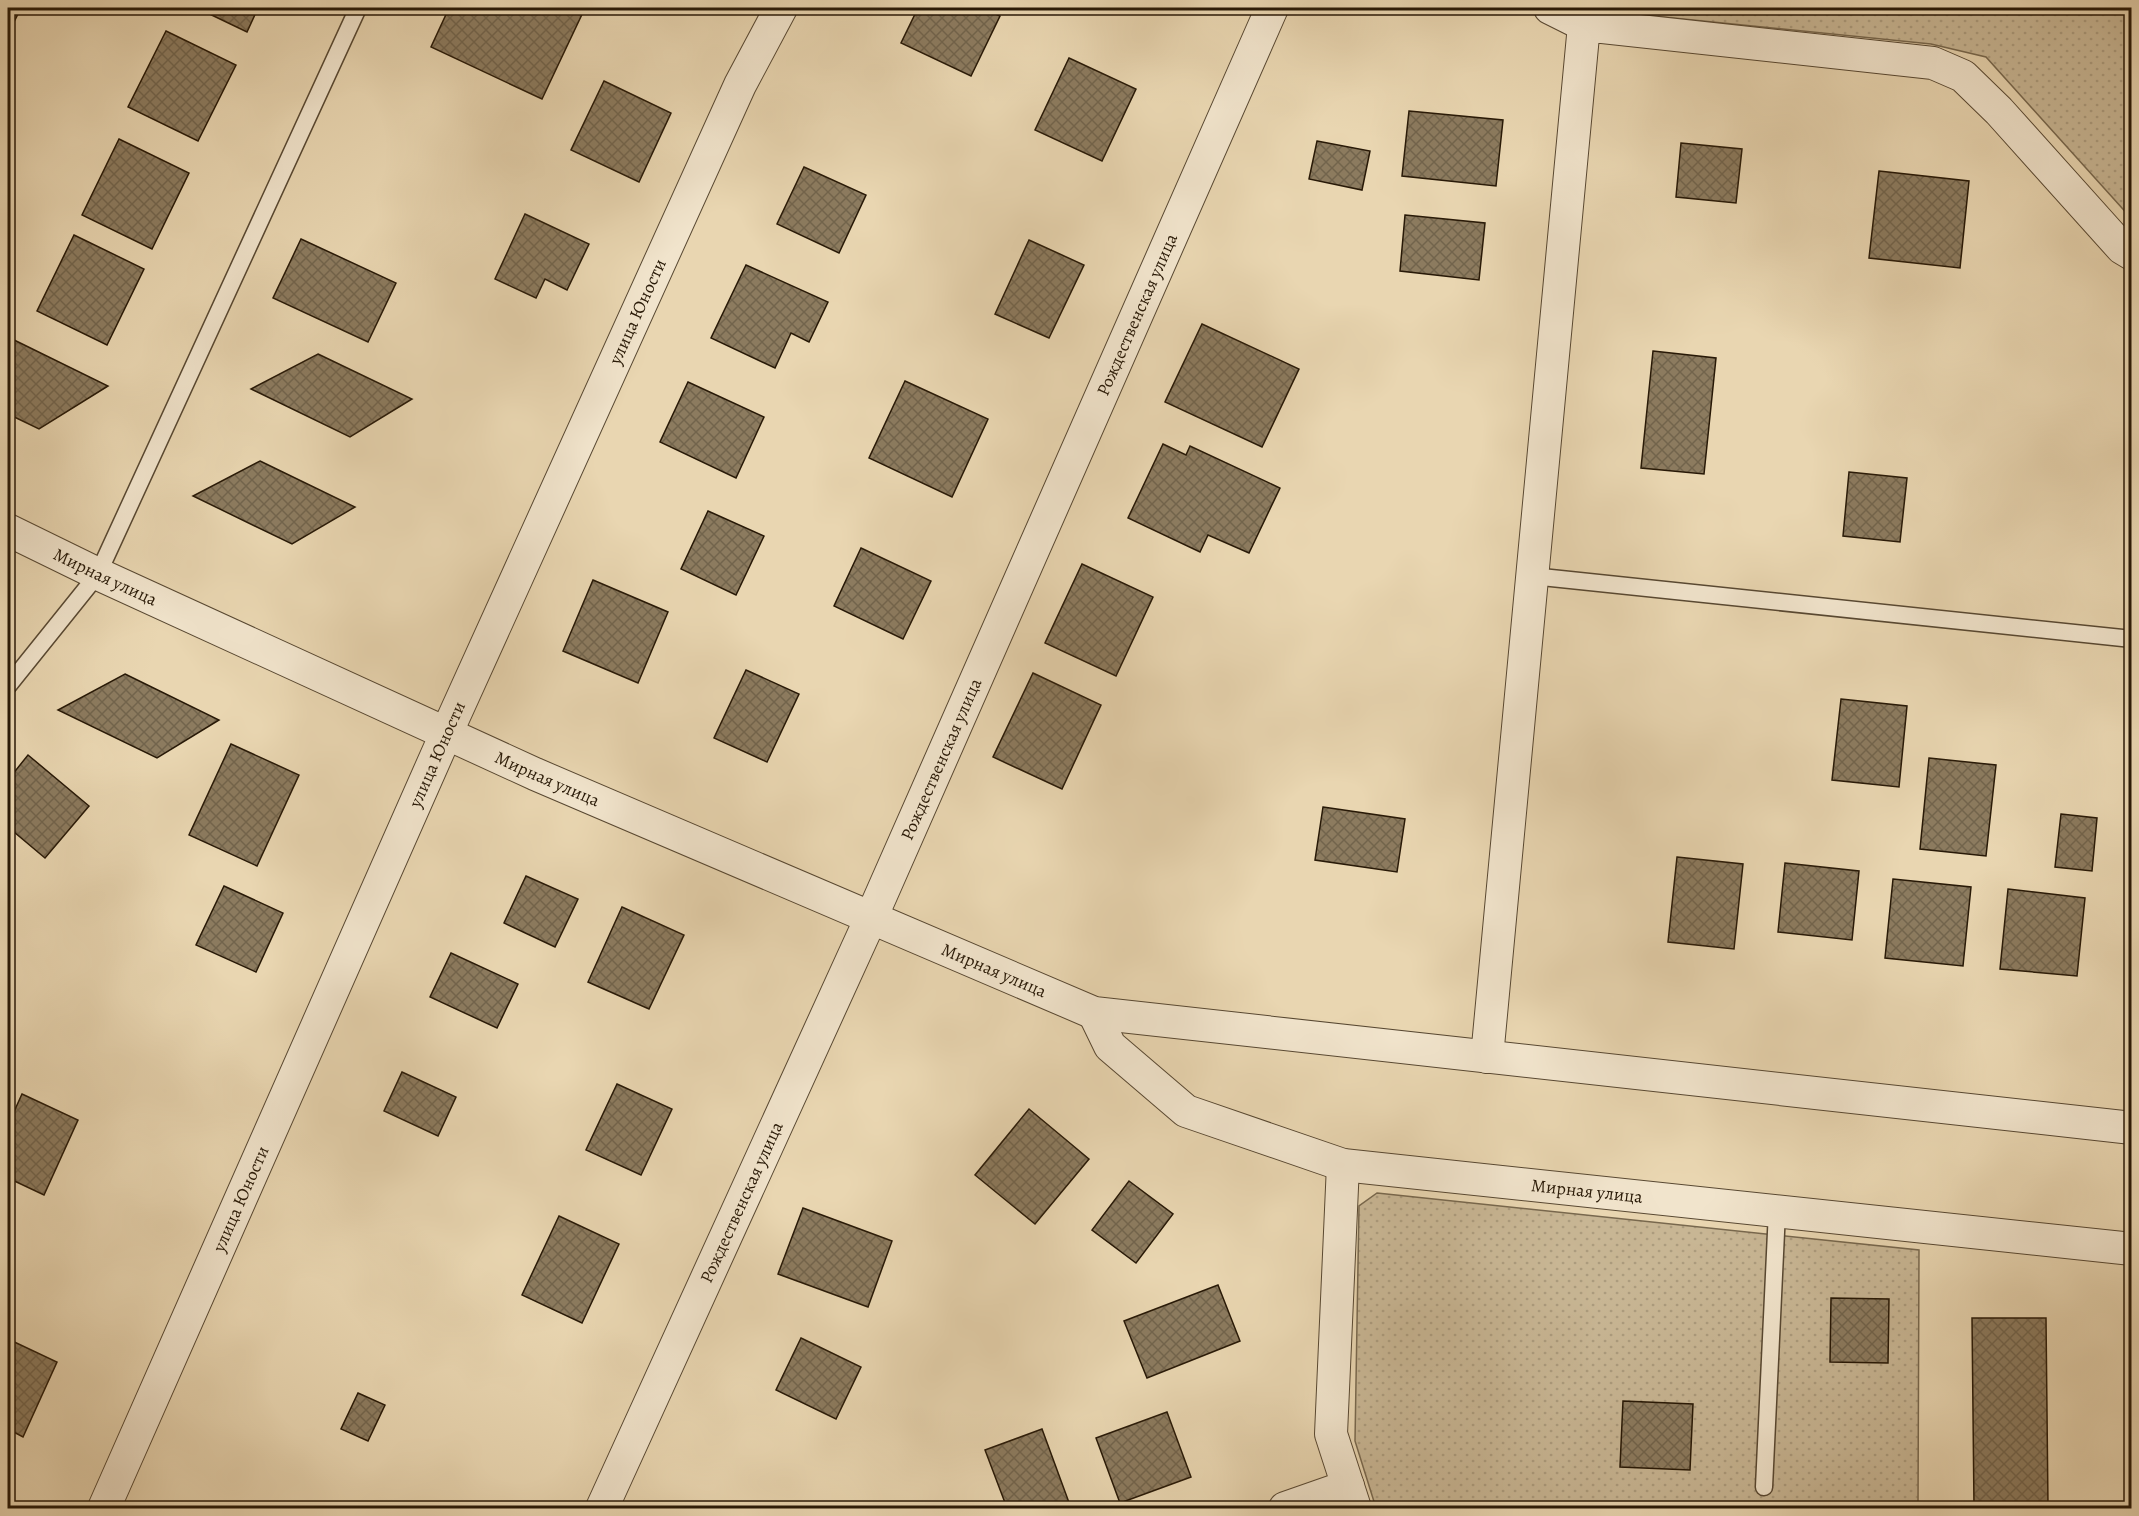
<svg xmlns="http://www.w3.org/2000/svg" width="2139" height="1516" viewBox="0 0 2139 1516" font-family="Alegreya,serif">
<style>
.green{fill:url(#green-dots);stroke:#78684e;stroke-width:1.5}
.building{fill:url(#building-cross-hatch);stroke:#281907;stroke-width:1.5}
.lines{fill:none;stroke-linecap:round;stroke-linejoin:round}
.lane-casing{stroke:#584832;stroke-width:19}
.street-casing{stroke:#584832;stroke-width:34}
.lane{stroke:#f1e4cc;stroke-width:16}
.street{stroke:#f1e4cc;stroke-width:32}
.labels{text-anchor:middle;stroke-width:6;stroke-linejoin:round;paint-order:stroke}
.street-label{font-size:18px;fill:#281907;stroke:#f1e4cc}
</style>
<defs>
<pattern id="green-dots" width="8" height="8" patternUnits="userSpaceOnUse" patternTransform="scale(1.5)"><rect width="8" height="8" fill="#c8b694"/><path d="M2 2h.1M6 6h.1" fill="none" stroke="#ac9c7e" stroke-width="1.8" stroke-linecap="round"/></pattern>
<pattern id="building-cross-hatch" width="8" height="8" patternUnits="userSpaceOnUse" patternTransform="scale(1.5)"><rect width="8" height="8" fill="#8c7b5f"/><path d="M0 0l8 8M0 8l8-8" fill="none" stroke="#72644c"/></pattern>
</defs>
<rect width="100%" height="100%" fill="#e9d6b1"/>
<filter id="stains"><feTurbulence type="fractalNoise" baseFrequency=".00333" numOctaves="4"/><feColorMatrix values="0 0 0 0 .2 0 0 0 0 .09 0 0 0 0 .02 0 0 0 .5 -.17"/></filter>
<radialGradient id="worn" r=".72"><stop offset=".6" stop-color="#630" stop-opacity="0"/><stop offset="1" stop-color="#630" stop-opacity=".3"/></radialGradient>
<!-- green -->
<g class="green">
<path d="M 1574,8 L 2131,8 L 2131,218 L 1986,57 L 1931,44 Z"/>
<path d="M 1377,1193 L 1919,1250 L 1918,1508 L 1376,1508 L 1355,1441 L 1359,1206 Z"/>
</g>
<!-- building -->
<g class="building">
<path d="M 8,8 L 21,8 L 8,34 Z"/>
<path d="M 197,8 L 258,8 L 247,32 Z"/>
<path d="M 449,8 L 585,8 L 542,99 L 431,47 Z"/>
<path d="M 918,8 L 982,8 L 1000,16 L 971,76 L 901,43 Z"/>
<path d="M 166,31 L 236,65 L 198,141 L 128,107 Z"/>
<path d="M 1069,58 L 1136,89 L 1102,161 L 1035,130 Z"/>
<path d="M 604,81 L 671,113 L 639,182 L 571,150 Z"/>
<path d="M 1409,111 L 1503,120 L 1496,186 L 1402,176 Z"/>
<path d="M 119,139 L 189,173 L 152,249 L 82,215 Z"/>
<path d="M 1317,141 L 1370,151 L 1362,190 L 1309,179 Z"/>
<path d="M 1681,143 L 1742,149 L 1736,203 L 1676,197 Z"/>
<path d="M 804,167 L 866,195 L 839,253 L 777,224 Z"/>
<path d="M 1879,171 L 1969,181 L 1960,268 L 1869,258 Z"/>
<path d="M 525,214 L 589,244 L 567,290 L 545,279 L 536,298 L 495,279 Z"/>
<path d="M 1405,215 L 1485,223 L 1479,280 L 1400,271 Z"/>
<path d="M 74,235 L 144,269 L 107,345 L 37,311 Z"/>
<path d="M 301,239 L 396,283 L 368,342 L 273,298 Z"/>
<path d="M 1029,240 L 1084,265 L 1049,338 L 995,314 Z"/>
<path d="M 746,265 L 828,302 L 809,342 L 791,333 L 775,368 L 711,338 Z"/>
<path d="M 1202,324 L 1299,369 L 1262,447 L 1165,402 Z"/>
<path d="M 8,337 L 108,386 L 39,429 L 8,414 Z"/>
<path d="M 1653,351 L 1716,358 L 1704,474 L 1641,468 Z"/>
<path d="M 318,354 L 412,399 L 350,437 L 251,389 Z"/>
<path d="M 905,381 L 988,419 L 952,497 L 869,458 Z"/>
<path d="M 688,382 L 764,417 L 736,478 L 660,442 Z"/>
<path d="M 1163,444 L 1186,455 L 1190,446 L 1280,488 L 1249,553 L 1208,535 L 1200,552 L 1128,518 Z"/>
<path d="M 260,461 L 355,507 L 292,544 L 193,496 Z"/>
<path d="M 1849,472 L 1907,478 L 1900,542 L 1843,536 Z"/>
<path d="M 708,511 L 764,536 L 736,595 L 681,569 Z"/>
<path d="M 861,548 L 931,581 L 903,639 L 834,606 Z"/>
<path d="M 1082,564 L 1153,597 L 1116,676 L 1045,643 Z"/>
<path d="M 593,580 L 668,612 L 638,683 L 563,651 Z"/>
<path d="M 746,670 L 799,694 L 767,762 L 714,738 Z"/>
<path d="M 1033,673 L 1101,705 L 1062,789 L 993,757 Z"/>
<path d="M 125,674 L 219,720 L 157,758 L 58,710 Z"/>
<path d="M 1841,699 L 1907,706 L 1899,787 L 1832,780 Z"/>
<path d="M 231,744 L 299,775 L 257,866 L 189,835 Z"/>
<path d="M 28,755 L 89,806 L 45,858 L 8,827 L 8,780 Z"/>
<path d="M 1929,758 L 1996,765 L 1986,856 L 1920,849 Z"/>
<path d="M 1323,807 L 1405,819 L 1397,872 L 1315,860 Z"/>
<path d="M 2061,814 L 2097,818 L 2092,871 L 2055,867 Z"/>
<path d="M 1677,857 L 1743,864 L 1734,949 L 1668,942 Z"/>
<path d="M 1785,863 L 1859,871 L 1852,940 L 1778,932 Z"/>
<path d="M 526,876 L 578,899 L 555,947 L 504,923 Z"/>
<path d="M 1893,879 L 1971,887 L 1963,966 L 1885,958 Z"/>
<path d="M 224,886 L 283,913 L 256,972 L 196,945 Z"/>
<path d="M 2008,889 L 2085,898 L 2077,976 L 2000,969 Z"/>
<path d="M 622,907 L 684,935 L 649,1009 L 588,982 Z"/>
<path d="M 451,953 L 518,984 L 497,1028 L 430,997 Z"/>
<path d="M 402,1072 L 456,1097 L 438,1136 L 384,1111 Z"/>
<path d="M 617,1084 L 672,1109 L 641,1175 L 586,1150 Z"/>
<path d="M 22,1094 L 78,1120 L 44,1195 L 8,1178 L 8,1125 Z"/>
<path d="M 1029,1109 L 1089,1159 L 1035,1224 L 975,1175 Z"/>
<path d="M 1129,1181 L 1173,1214 L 1136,1263 L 1092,1230 Z"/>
<path d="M 803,1208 L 892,1241 L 868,1307 L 778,1274 Z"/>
<path d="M 559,1216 L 619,1244 L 582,1323 L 522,1295 Z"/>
<path d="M 1218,1285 L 1240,1341 L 1147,1378 L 1124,1321 Z"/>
<path d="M 1831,1298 L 1889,1299 L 1888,1363 L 1830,1362 Z"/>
<path d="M 1972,1318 L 2046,1318 L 2048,1506 L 1974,1507 Z"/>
<path d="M 801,1338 L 861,1367 L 836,1419 L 776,1390 Z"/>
<path d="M 8,1339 L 57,1362 L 23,1437 L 8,1429 Z"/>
<path d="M 358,1393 L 385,1405 L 368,1441 L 341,1429 Z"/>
<path d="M 1623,1401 L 1693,1404 L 1690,1470 L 1620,1467 Z"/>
<path d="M 1167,1412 L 1191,1477 L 1120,1503 L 1096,1438 Z"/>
<path d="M 1042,1429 L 1071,1508 L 1007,1508 L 985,1450 Z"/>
<path d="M 919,1502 L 921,1508 L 902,1508 Z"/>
</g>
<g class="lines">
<defs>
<g id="lane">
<path d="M 1532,576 L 2132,639"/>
<path d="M 8,686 L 98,574 L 358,8"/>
<path d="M 1764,1487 L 1777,1211"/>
</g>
<g id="street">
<path d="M 1550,8 L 1584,25"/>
<path id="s1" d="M 8,530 L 98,574 L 535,774 L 1094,1013 L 2132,1128"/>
<path id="s2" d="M 1094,1013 L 1110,1046 L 1186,1111 L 1343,1165 L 2132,1249"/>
<path d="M 1487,1057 L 1584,25 L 1933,63 L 1963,76 L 1999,111 L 2122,248 L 2132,254"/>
<path d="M 1343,1165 L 1331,1434 L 1355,1508"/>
<path id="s3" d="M 104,1508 L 446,734 L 740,85 L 781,8"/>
<path id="s4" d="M 602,1508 L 871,918 L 1272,8"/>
<path d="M 1285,1508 L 1348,1486"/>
</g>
</defs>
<!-- lane casing -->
<use href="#lane" class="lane-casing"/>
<!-- street casing -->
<use href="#street" class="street-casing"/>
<!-- lane -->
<use href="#lane" class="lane"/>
<!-- street -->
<use href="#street" class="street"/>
</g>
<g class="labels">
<!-- street labels -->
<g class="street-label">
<text dy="6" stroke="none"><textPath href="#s3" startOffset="1310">улица Юности</textPath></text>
<text dy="6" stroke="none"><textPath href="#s4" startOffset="1308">Рождественская улица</textPath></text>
<text dy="6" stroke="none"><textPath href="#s1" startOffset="108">Мирная улица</textPath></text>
<text dy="6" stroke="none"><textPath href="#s3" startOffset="824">улица Юности</textPath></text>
<text dy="6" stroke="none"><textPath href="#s4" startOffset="822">Рождественская улица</textPath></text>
<text dy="6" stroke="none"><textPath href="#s1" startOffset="594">Мирная улица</textPath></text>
<text dy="6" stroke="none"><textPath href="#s1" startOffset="1080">Мирная улица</textPath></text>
<text dy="6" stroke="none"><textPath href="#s2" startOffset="548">Мирная улица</textPath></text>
<text dy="6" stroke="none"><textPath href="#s3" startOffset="338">улица Юности</textPath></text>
<text dy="6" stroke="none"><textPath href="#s4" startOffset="336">Рождественская улица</textPath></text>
</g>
</g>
<!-- margin -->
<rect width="2139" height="1516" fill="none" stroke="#e9d6b1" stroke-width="30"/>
<rect x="9" y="9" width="2121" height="1498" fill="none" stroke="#281907" stroke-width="3"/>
<rect x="15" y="15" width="2109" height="1486" fill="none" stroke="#281907" stroke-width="1.5"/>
<rect width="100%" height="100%" filter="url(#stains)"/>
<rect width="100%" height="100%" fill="url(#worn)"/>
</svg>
